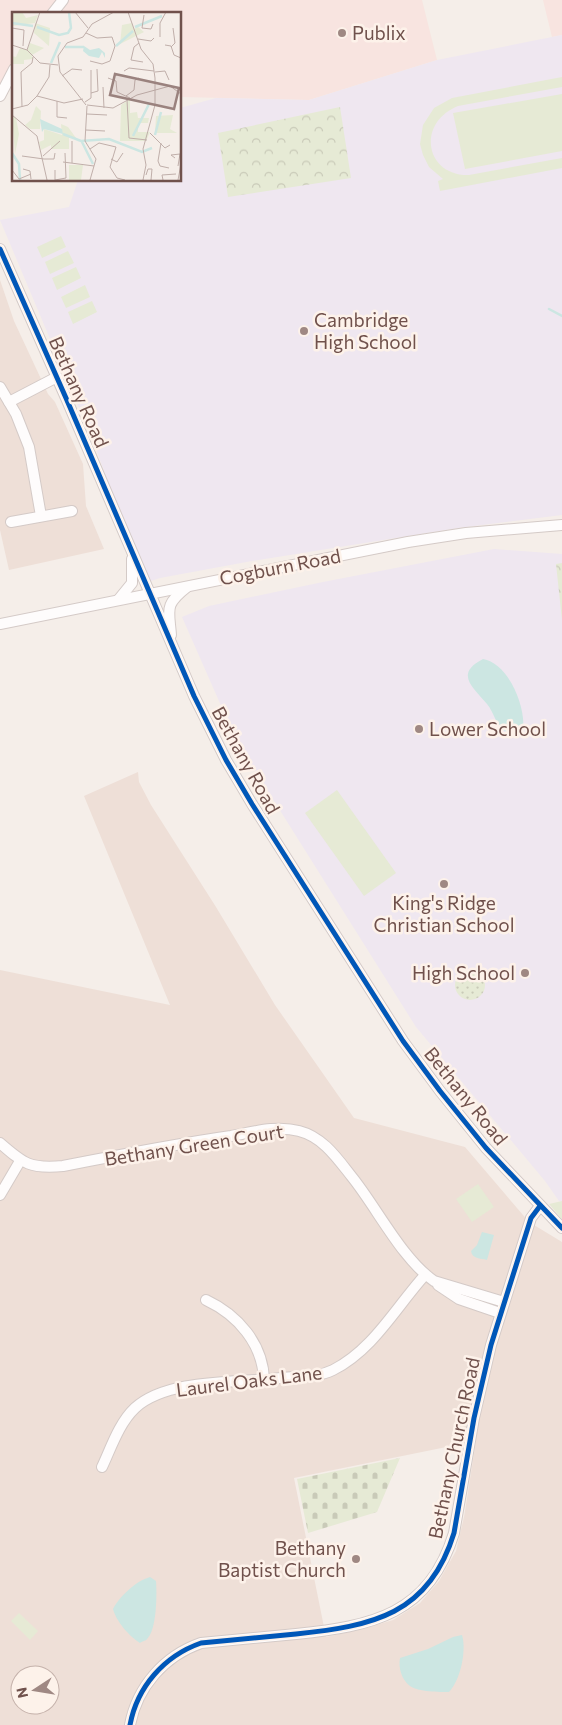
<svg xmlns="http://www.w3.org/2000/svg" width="562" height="1725" viewBox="0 0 562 1725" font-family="Commissioner,sans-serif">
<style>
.residential{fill:#eedfd7;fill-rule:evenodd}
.commercial{fill:#f8e4e0}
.education{fill:#efe7f0}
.grass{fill:url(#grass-dots)}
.cemetery{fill:url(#cemetery-stones)}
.park{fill:url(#park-crowns)}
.garden{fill:#e6ead5}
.water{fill:#cce6e2}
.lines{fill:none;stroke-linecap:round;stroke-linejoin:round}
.stream{stroke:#cce6e2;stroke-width:2.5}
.minor-casing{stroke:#d4cac7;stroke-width:12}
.minor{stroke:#fefcfc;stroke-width:10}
.cycleway-casing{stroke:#fdf2ea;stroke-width:8}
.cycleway{stroke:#0057b8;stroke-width:5}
.poi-dot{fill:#9f8883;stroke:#fdf2ea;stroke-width:2}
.labels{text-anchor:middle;stroke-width:5;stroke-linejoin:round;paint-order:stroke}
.poi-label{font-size:19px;fill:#70514c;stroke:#fdf2ea;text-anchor:start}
.street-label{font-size:19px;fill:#70514c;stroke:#fdf2ea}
.inset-river{fill:none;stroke:#cce6e2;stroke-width:2.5}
.inset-road{fill:none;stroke:#c0afaa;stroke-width:1}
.view{fill:#9a827e;fill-opacity:0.15;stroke:#9a827e;stroke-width:2.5}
.inset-edge{fill:none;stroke:#70514c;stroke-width:2.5}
</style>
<defs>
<pattern id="grass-dots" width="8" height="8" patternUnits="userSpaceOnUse" patternTransform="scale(1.25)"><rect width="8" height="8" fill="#e6ead5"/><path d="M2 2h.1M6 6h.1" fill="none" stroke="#c9cab8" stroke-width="1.8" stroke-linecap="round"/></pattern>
<pattern id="cemetery-stones" width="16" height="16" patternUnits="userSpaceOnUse" patternTransform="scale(1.25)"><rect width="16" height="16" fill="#e6ead5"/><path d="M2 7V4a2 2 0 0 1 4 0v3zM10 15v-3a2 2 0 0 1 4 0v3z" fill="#c9cab8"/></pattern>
<pattern id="park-crowns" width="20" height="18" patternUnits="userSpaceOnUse" patternTransform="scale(1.25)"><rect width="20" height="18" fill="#e6ead5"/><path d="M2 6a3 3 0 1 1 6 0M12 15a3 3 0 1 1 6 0" fill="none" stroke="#c9cab8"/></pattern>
</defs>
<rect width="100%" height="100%" fill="#f5eee9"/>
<!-- residential -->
<g class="residential">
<path d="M 0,280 L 14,321 L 48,394 L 55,402 L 83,464 L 86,506 L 104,549 L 9,570 L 0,530 Z"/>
<path d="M 138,772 L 139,782 L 151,805 L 216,907 L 275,1005 L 354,1118 L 465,1147 L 529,1222 L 562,1242 L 562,1725 L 0,1725 L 0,970 L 170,1005 L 84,796 ZM 476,1441 L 464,1517 L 456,1551 L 439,1581 L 420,1603 L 393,1620 L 363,1629 L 326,1637 L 294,1478 ZM 20,1675 L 50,1675 L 50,1705 L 20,1705 Z"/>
</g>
<!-- commercial -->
<g class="commercial">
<path d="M 0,0 L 422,0 L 437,60 L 309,100 L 180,97 L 180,14 L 14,14 L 14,82 L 0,84 Z"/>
<path d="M 543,0 L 562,0 L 562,35 L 552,37 Z"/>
</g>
<!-- education -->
<g class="education">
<path d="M 562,35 L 562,515 L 458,528 L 252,561 L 160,578 L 145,583 L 93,441 L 0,220 L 69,207 L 78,180 L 180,180 L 180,108 L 216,98 L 309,100 L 437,60 Z"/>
<path d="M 494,549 L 562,554 L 562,1201 L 559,1201 L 545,1181 L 416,1027 L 237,742 L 182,617 L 209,606 L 323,582 Z"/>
</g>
<!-- grass -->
<circle class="grass" cx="470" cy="985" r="15"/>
<!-- cemetery -->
<path class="cemetery" d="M 400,1458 L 377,1512 L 308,1533 L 297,1479 Z"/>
<!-- park -->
<g class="park">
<path d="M 340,107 L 351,178 L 228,197 L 218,133 Z"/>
<path d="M 562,563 L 562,620 L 556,564 Z"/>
<path d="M 562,1201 L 562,1219 L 549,1204 Z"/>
</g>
<!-- garden -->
<g class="garden">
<path d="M 562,77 L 562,87 L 458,106 C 416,123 425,176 469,175 L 562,158 L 562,168 L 440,191 L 438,181 L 443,179 L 429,167 L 423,155 L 420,144 L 423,125 L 434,108 L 452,98 Z"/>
<path d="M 562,94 L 562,151 L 465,169 L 453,113 Z"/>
<path d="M 61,236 L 66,247 L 42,258 L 37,247 Z"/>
<path d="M 68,251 L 74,263 L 50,274 L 45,262 Z"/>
<path d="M 76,267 L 81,278 L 57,290 L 52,278 Z"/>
<path d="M 85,285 L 90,297 L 66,308 L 61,297 Z"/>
<path d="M 92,301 L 97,312 L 73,324 L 68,312 Z"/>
<path d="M 337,790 L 396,873 L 364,896 L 305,813 Z"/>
<path d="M 478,1184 L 494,1207 L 472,1222 L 456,1199 Z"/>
<path d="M 19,1613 L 38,1631 L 30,1640 L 11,1621 Z"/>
</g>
<!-- water -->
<g class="water">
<path d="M 483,659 C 508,663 526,706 523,729 C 517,733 511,735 505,731 C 496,726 494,712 487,704 C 473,687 454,674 483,659 Z"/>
<path d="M 482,1232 L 494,1235 L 487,1260 C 480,1258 472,1259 471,1251 L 477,1245 Z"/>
<path d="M 150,1577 L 156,1581 C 157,1594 157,1630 147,1639 C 147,1640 141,1642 140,1643 C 129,1636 116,1621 113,1609 C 120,1596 136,1581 150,1577 Z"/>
<path d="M 462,1635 C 467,1651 460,1681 449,1692 C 440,1692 418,1692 410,1686 C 402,1680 398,1668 400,1658 L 428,1649 L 453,1637 Z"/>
</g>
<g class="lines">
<!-- stream -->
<path class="stream" d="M 549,309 L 562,316"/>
<defs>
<g id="minor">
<path d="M 52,14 L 63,0"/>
<path d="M 0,96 L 14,69"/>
<path d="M 0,249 L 66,398 L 194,696 L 226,760 L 252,804 L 403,1041 L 440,1091 L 486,1148 L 562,1228"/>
<path d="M 0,387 L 16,414 L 29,447 L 41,516"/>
<path d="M 9,402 L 57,377"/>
<path d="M 11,522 L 72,511"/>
<path d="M 119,599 L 132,583 L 132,559"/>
<path d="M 0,624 L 408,542 L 466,533 L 562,525"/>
<path d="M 171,635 C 169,609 164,605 187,587"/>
<path d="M 0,1143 C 24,1164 30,1169 63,1166 C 119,1155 175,1144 231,1136 C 253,1132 277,1125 299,1131 C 323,1137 337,1158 352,1177 C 377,1208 402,1259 434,1281 L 504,1302"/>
<path d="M 0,1195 L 20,1161"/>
<path d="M 438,1285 L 459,1299 L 500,1313"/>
<path d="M 206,1300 C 238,1315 263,1344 264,1380"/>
<path d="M 102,1467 C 111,1448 119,1423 135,1408 C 168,1378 239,1383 281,1378 C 299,1376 317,1378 333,1370 C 373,1350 396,1307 425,1275"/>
<path d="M 130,1725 C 137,1687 164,1656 201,1643 C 232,1640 264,1637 296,1634 C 372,1626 429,1615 454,1533 L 474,1418 L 491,1345 L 531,1218 L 540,1206"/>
</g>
</defs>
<!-- minor casing -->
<use href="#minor" class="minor-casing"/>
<!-- minor -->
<use href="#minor" class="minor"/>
<defs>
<g id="cycleway">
<path d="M 0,249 L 66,398 L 194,696 L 226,760 L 252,804 L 403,1041 L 440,1091 L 486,1148 L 562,1228"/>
<path d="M 130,1725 C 137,1687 164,1656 201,1643 C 232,1640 264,1637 296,1634 C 372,1626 429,1615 454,1533 L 474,1418 L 491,1345 L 531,1218 L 540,1206"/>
</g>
</defs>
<!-- cycleway casing -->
<use href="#cycleway" class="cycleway-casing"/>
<!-- cycleway -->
<use href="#cycleway" class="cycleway"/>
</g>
<!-- markers -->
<g class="poi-dot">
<circle cx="342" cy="33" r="5"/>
<circle cx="304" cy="331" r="5"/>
<circle cx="419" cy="729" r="5"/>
<circle cx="444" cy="884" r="5"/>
<circle cx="525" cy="973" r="5"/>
<circle cx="356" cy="1559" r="5"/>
</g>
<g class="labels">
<!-- poi labels -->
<g class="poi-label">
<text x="352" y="40">Publix</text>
<text x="314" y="327">Cambridge<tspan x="314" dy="22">High School</tspan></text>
<text x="429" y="736">Lower School</text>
<text x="444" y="910" text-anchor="middle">King's Ridge<tspan x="444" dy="22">Christian School</tspan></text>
<text x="515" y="980" text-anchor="end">High School</text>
<text x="346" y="1555" text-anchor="end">Bethany<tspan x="346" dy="22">Baptist Church</tspan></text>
</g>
<!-- street labels -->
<g class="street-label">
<text transform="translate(79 392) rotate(66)" y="7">Bethany Road</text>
<text transform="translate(280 567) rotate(-11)" y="7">Cogburn Road</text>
<text transform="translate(246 760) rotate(61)" y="7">Bethany Road</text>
<text transform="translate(466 1096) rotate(51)" y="7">Bethany Road</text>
<text transform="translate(194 1145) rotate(-9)" y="7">Bethany Green Court</text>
<text transform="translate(249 1381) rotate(-7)" y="7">Laurel Oaks Lane</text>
<text transform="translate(454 1448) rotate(-78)" y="7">Bethany Church Road</text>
</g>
</g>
<!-- overview -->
<g transform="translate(12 12)">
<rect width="169" height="169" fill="#f5eee9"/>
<path d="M 1,0 L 10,0 L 14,6 L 26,3 L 23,11 L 38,16 L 37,34 L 22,21 L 23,11 L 0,14 ZM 120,11 L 122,17 L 126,15 L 132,20 L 108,32 L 110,13 ZM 18,31 L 32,36 L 20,43 L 21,47 L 12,48 L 12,52 L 1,52 L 0,44 L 4,45 L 8,36 L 15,38 ZM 24,94 L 29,99 L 28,117 L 18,117 L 13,113 L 19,108 ZM 0,103 L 4,106 L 7,122 L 3,142 ZM 161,103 L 158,117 L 165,121 L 143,121 L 144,104 ZM 49,112 L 56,115 L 64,126 L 57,126 L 57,137 L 39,137 L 39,133 L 29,138 L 27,130 L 32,128 L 32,117 L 50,123 ZM 57,153 L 71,153 L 69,168 L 57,168 Z" fill="#e6ead5"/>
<path d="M 118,87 L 118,101 L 125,100 L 126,106 L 137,106 L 136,111 L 126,111 L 126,120 L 138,120 L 134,129 L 108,129 L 109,93 Z" fill="#e6ead5"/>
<path d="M 72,34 L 78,38 L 87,36 L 93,41 L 93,46 L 90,40 L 87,46 L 77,44 L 71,39 ZM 28,107 L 50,117 L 51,122 L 32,117 L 30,120 Z" fill="#cce6e2"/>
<path class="inset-river" d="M 0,11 L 21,14M 25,15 L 47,23 L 56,21 L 59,16 L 57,0M 123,15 L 150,4M 104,34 L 121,19M 53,35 L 72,35M 39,51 L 48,30M 51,122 L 69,129 L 97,127 L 130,140 L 140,136M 143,123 L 149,100M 121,124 L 137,92M 70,130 L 81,152M 0,141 L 7,152 L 8,168"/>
<path class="inset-road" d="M 63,0 L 76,16M 116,0 L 129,37 L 141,52 L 143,66 L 143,93 L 131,137 L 134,153 L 131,168M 132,3 L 130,16 L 139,17 L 141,12M 0,16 L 12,18 L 11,34M 74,21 L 85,26 L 100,25 L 103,34 L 98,49 L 90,52 L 78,49M 148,25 L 148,11 L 154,0M 126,27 L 139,29 L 142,26M 127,31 L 122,35 L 119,48 L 131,50M 0,33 L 15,38 L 28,51 L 46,53M 153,33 L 159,34 L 162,43 L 169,46M 159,35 L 163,31 L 161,16M 15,38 L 28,0M 169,54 L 169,79M 112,59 L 117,56 L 142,59M 143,60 L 153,59 L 157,68M 50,64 L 60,57 L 70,58M 96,66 L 104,69 L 105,80 L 118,86M 91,75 L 92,96M 79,81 L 86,79 L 85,57M 25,84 L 52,91 L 71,87M 114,84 L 122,78 L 123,68 L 127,66M 115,88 L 117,126 L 135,128M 45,89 L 45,105 L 55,106M 73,90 L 79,86 L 79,58M 74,93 L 48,60 L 46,44 L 55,31 L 71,25 L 80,12 L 102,0M 75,93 L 101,96 L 125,83 L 158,74 L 169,82M 75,94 L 73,129 L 84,147 L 78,168M 10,95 L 9,60 L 20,51 L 21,45M 0,97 L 16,93 L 25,84 L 37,65 L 38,53M 75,102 L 95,103M 0,103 L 25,124 L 35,168M 74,118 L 93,119M 138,121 L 153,136 L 158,133M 60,129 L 60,151M 149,131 L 146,149 L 148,154 L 157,156M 78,137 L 87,131 L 104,135 L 98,155 L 105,166 L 113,168M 10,144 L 32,147M 31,144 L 48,129M 163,146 L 159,143 L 168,142 L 166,154M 32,147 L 42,147 L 43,141M 99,147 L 105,150 L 111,141M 51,150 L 82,154M 11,157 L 18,159 L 19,167M 0,158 L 7,167 L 19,162M 43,158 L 43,168 L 54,166 L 53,141M 134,163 L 136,157 L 140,157 L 139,168M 151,168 L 150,163 L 164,162M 166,168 L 169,152"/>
<path class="view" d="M 103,62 L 167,76 L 162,97 L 98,83 Z"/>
<rect width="169" height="169" class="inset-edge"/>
</g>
<!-- north arrow -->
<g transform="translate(35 1690) rotate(258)"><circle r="24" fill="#fdf2ea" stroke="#c5b2ab"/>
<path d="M0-4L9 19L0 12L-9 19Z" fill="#9f8883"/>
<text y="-8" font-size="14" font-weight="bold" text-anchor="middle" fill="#70514c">N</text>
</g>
</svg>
